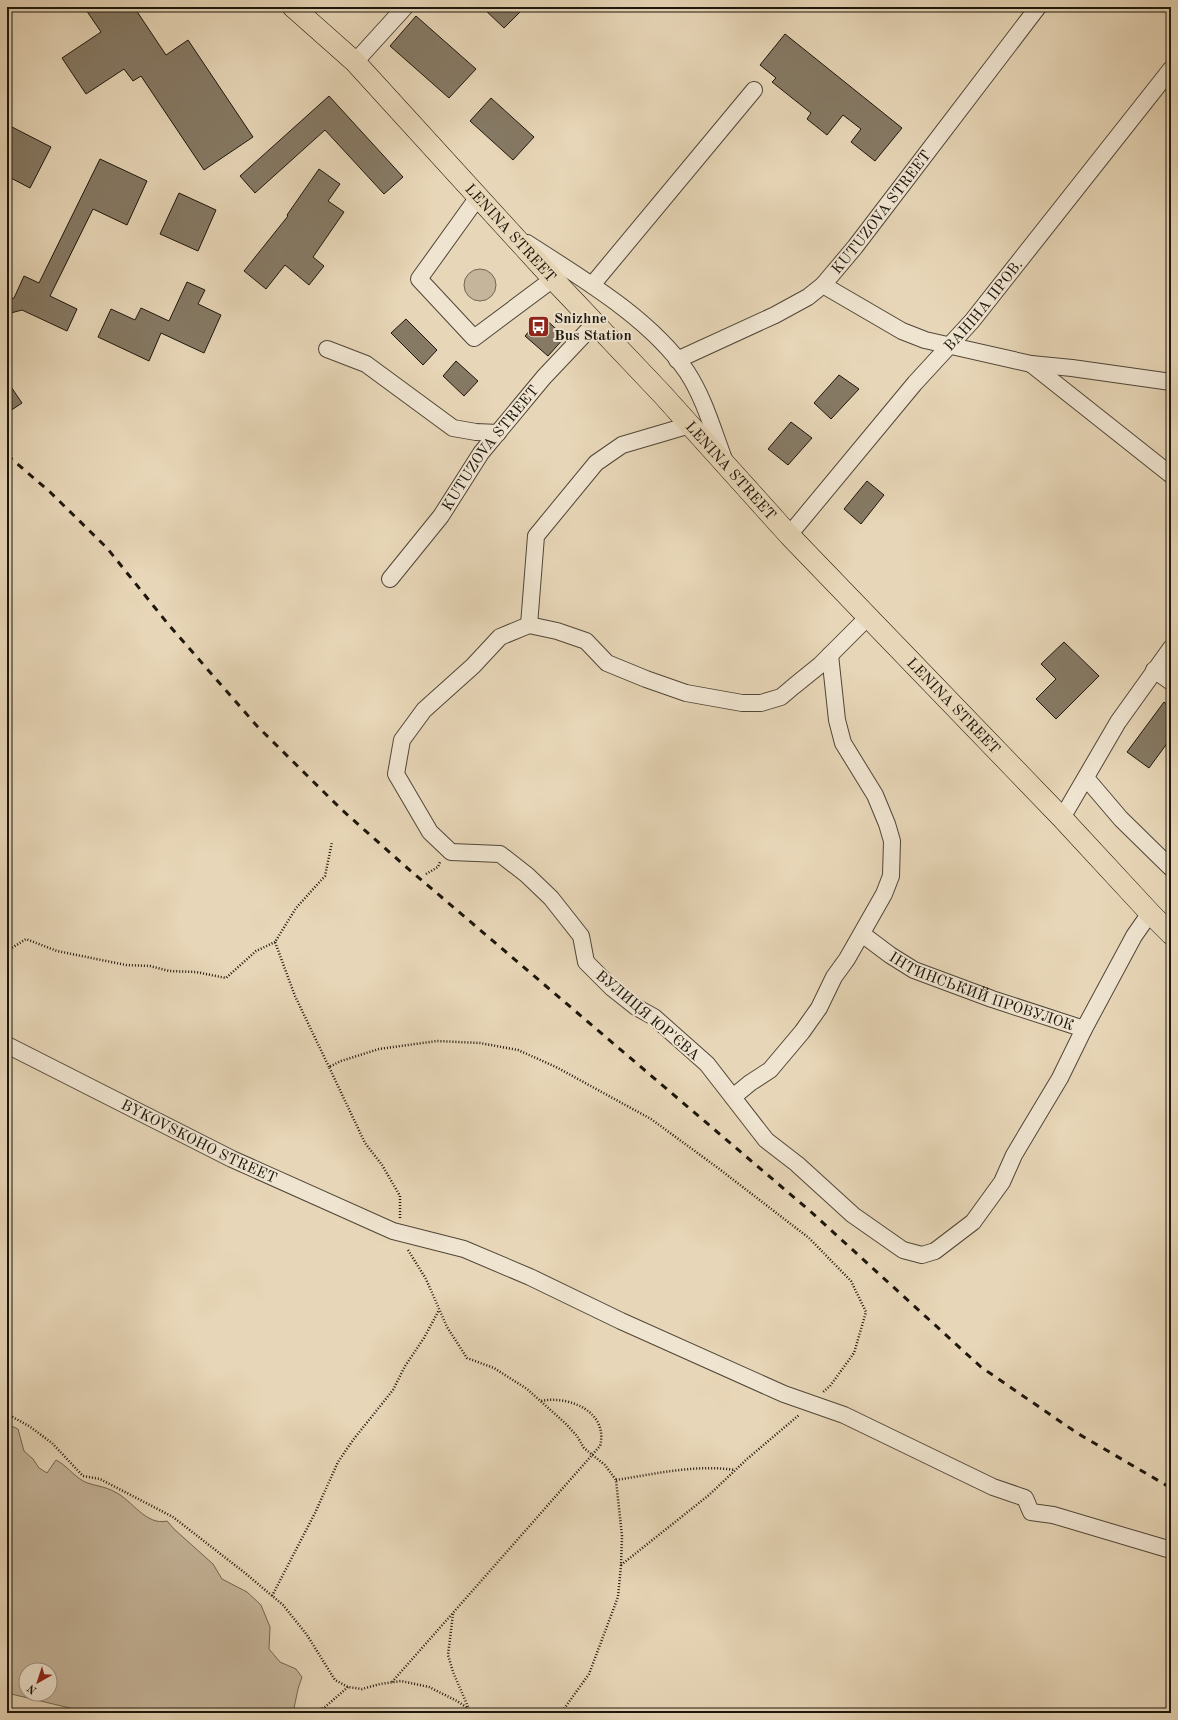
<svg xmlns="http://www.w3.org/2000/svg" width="1178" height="1720" viewBox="0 0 1178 1720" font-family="'Old Standard TT',serif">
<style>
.green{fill:#c5b59a;stroke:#716653;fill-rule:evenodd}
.building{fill:#867a65;stroke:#1d160c}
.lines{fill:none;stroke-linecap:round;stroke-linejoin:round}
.minor-casing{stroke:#504637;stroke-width:18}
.major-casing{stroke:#1d160c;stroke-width:22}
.path{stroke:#1d160c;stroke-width:2.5;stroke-dasharray:1 2;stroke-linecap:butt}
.minor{stroke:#efe4d0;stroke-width:16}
.major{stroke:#e7d6b7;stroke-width:21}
.rail{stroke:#1d160c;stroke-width:3;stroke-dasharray:7 7;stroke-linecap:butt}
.labels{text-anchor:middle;stroke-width:4;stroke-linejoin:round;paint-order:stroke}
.street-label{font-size:15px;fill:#1d160c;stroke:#efe4d0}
.poi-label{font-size:15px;font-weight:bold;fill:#1d160c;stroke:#efe4d0;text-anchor:start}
</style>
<rect width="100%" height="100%" fill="#e7d6b7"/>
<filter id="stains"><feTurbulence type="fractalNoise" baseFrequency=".005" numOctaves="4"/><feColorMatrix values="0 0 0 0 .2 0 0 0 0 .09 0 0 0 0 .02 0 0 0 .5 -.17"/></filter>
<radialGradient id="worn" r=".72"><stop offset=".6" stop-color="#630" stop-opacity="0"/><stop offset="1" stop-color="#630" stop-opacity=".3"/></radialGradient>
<!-- green -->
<g class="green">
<circle cx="480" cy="285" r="16"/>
<path d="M 7,1424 L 18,1429 L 24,1451 L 33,1459 L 39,1468 L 47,1473 L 56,1460 C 66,1465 73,1475 83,1481 C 93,1486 105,1486 115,1492 C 132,1500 146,1526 167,1521 L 174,1529 L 213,1564 L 222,1579 L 247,1592 L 261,1605 L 270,1627 L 269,1649 L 280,1662 L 296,1669 L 302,1677 L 298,1689 L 293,1713 L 91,1713 L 7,1693 ZM 26,1670 L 50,1670 L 50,1694 L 26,1694 Z"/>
</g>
<!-- building -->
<g class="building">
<path d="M 84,7 L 134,7 L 166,55 L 188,40 L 253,137 L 204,170 L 141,76 L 133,81 L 124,69 L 86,94 L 62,58 L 101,32 Z"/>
<path d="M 482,7 L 525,7 L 504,28 Z"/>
<path d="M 416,16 L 476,69 L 449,98 L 390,46 Z"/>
<path d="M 785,34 L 902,128 L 875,161 L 851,142 L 861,129 L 843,115 L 827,135 L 807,119 L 811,113 L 772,82 L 776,78 L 760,65 Z"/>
<path d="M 329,96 L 403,177 L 384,194 L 325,130 L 255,193 L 240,176 Z"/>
<path d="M 491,98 L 534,137 L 513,160 L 470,121 Z"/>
<path d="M 12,127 L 51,147 L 30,188 L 7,176 L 7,137 Z"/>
<path d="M 100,159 L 147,181 L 127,225 L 93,209 L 50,296 L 77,309 L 67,331 L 22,310 L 7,314 L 7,300 L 14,298 L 24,276 L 39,283 Z"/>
<path d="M 319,169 L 340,184 L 328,201 L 344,212 L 313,257 L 324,266 L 309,285 L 285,265 L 266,289 L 244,271 L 288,216 L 287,215 Z"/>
<path d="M 179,193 L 216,210 L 198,251 L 160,234 Z"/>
<path d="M 187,282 L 205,290 L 198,304 L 221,315 L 204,353 L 161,333 L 149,361 L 98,337 L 111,309 L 135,320 L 141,308 L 169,321 Z"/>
<path d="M 542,316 L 565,337 L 548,356 L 525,336 Z"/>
<path d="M 406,319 L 437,350 L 423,365 L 391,333 Z"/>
<path d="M 456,361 L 478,381 L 464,396 L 443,376 Z"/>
<path d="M 839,375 L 859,389 L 831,419 L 814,403 Z"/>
<path d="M 7,381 L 22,403 L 7,413 Z"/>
<path d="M 791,422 L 812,438 L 788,465 L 768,449 Z"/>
<path d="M 867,481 L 884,495 L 861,524 L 844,509 Z"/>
<path d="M 1064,642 L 1099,676 L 1056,719 L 1036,699 L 1056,679 L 1041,664 Z"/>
<path d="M 1164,702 L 1171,707 L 1171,738 L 1149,768 L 1127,752 Z"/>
</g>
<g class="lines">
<defs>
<g id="minor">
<path d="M 355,62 L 405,7"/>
<path d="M 478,197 L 419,279 L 474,338 L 553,279"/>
<path d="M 527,243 C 581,278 650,318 687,372 C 704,398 713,430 724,459"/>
<path d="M 592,285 L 754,90"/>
<path d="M 823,285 L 902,331 L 925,340 L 1031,364 L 1072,368 L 1171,382"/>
<path d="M 327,349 L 366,364 L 453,428 L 476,432 L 498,433"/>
<path id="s1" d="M 677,360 L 775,315 L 808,297 L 823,285 L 855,247 L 1038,7"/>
<path d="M 1031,364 L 1171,475"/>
<path id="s2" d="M 789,535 L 915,383 L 972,321 L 1171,69"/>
<path id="s3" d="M 390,579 L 441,516 L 481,453 L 544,377 L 596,322"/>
<path d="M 529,625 L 536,536 L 596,463 L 622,445 L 690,425"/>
<path d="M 1154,670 L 1171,682"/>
<path d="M 1086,778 L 1121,819 L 1171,868"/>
<path d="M 1062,818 L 1118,722 L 1171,648"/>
<path id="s4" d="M 862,934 L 890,955 L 914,970 L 992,999 L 1084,1029 L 1060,1078 L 1014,1155 L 1002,1182 L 973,1222 L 935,1251 L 922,1255 L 903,1250 L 853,1215 L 797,1164 L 766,1140 L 707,1064 L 654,1017 L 636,1007 L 612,988 L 586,962 L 581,936 L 551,898 L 527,875 L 500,854 L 451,852 L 430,832 L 396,774 L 402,740 L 424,710 L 473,666 L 500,637 L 529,625 L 557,631 L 586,641 L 607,663 L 646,679 L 686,693 L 742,703 L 761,703 L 781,697 L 794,686 L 820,665 L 867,618"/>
<path d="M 1084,1029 L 1134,936 L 1150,913"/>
<path id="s5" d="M 7,1045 L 232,1159 L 393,1231 L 464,1249 L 530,1277 L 621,1321 L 784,1394 L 844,1415 L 993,1487 L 1025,1498 L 1031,1512 L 1053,1515 L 1171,1550"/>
<path d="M 733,1097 L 750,1083 L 770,1070 L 802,1032 L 819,1008 L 834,977 L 847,959 L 884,894 L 891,876 L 892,841 L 887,824 L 875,795 L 843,743 L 837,720 L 830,655"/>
</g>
<g id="major">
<path id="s6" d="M 293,7 L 355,62 L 553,279 L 662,394 L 789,535 L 1062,818 L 1150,913 L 1171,934"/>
</g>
</defs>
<!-- minor casing -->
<use href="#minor" class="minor-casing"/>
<!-- major casing -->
<use href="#major" class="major-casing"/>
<!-- path -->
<g class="path">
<path d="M 426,874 L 438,867 L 440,862"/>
<path d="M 7,951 L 26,939 L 57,951 L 126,965 L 150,966 L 169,971 L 196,972 L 226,978 L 256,951 L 275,942"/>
<path d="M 329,1067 L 295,996 L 275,942 L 296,908 L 325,876 L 332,842"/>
<path d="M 400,1218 L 400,1196 L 382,1165 L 365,1143 L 329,1067 L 341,1061 L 379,1049 L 437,1041 L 480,1043 L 518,1050 L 556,1067 L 651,1119 L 718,1168 L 809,1238 L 851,1281 L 866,1312 L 854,1353 L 830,1386 L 823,1392"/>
<path d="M 408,1250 L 426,1279 L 447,1327 L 467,1358 L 494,1368 L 527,1389 L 565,1423 L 577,1436 L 584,1448 L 605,1465 L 616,1480 L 622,1536 L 621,1565 L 618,1597 L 589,1674 L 561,1713"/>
<path d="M 7,1414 L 29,1426 L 52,1443 L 83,1476 L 100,1479 L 173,1517 L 245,1573 L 283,1605 L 307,1635 L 335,1680 L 348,1687 L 362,1689 L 380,1684 L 401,1681 L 429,1687 L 457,1701 L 475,1713"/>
<path d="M 616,1480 C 655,1474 696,1464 735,1470"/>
<path d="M 621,1565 L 709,1495 L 747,1459 L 799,1415"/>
<path d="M 272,1596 L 315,1513 L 338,1462 L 353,1440 L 393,1390 L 405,1366 L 424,1338 L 439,1310"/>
<path d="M 453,1614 L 448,1655 L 453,1672 L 469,1709"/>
<path d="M 392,1682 L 600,1446 C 609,1412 569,1395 541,1401"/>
<path d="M 314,1713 L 325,1707 L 348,1687"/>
</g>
<!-- minor -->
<use href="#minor" class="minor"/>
<!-- major -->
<use href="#major" class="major"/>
<!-- rail -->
<path class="rail" d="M 7,455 L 50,492 L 107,548 L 168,624 L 257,726 L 341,809 L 405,866 L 810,1211 L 981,1367 L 1077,1433 L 1171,1488"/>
</g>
<!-- icons -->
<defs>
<symbol id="bus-square" viewBox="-11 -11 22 22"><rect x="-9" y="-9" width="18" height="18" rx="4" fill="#8f2418" stroke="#efe4d0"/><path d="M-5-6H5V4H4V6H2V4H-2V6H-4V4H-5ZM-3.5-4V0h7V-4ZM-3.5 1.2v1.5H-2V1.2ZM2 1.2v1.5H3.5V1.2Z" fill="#fff"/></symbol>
</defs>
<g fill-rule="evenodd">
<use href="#bus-square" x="526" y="314" width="25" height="25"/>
</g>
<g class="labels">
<!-- street labels -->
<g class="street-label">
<text dy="5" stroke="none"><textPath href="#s1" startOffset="258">KUTUZOVA STREET</textPath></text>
<text dy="5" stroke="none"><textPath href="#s6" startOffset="314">LENINA STREET</textPath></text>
<text dy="5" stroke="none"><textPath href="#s2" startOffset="301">ВАНІНА ПРОВ.</textPath></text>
<text dy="5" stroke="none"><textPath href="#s3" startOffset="165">KUTUZOVA STREET</textPath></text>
<text dy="5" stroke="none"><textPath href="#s6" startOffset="638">LENINA STREET</textPath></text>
<text dy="5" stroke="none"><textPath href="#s6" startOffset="962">LENINA STREET</textPath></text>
<text dy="5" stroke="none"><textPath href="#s4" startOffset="134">ІНТИНСЬКИЙ ПРОВУЛОК</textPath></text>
<text transform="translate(648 1015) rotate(40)" y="5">ВУЛИЦЯ ЮР'ЄВА</text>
<text dy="5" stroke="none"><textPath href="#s5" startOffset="215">BYKOVSKOHO STREET</textPath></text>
</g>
<!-- poi labels -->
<g class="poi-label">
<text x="554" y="323">Snizhne<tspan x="554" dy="17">Bus Station</tspan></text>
</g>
</g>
<!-- margin -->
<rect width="1178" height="1720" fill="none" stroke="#e7d6b7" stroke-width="24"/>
<rect x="8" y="8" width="1162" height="1704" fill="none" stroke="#1d160c" stroke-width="2"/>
<rect x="12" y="12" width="1154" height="1696" fill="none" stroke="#1d160c"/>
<!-- north arrow -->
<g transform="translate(38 1682) rotate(219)"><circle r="19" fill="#efe4d0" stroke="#9b9282"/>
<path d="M0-3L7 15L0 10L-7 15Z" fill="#8f2418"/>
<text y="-6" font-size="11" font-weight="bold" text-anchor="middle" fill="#1d160c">N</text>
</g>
<rect width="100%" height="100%" filter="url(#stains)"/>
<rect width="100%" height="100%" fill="url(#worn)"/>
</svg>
